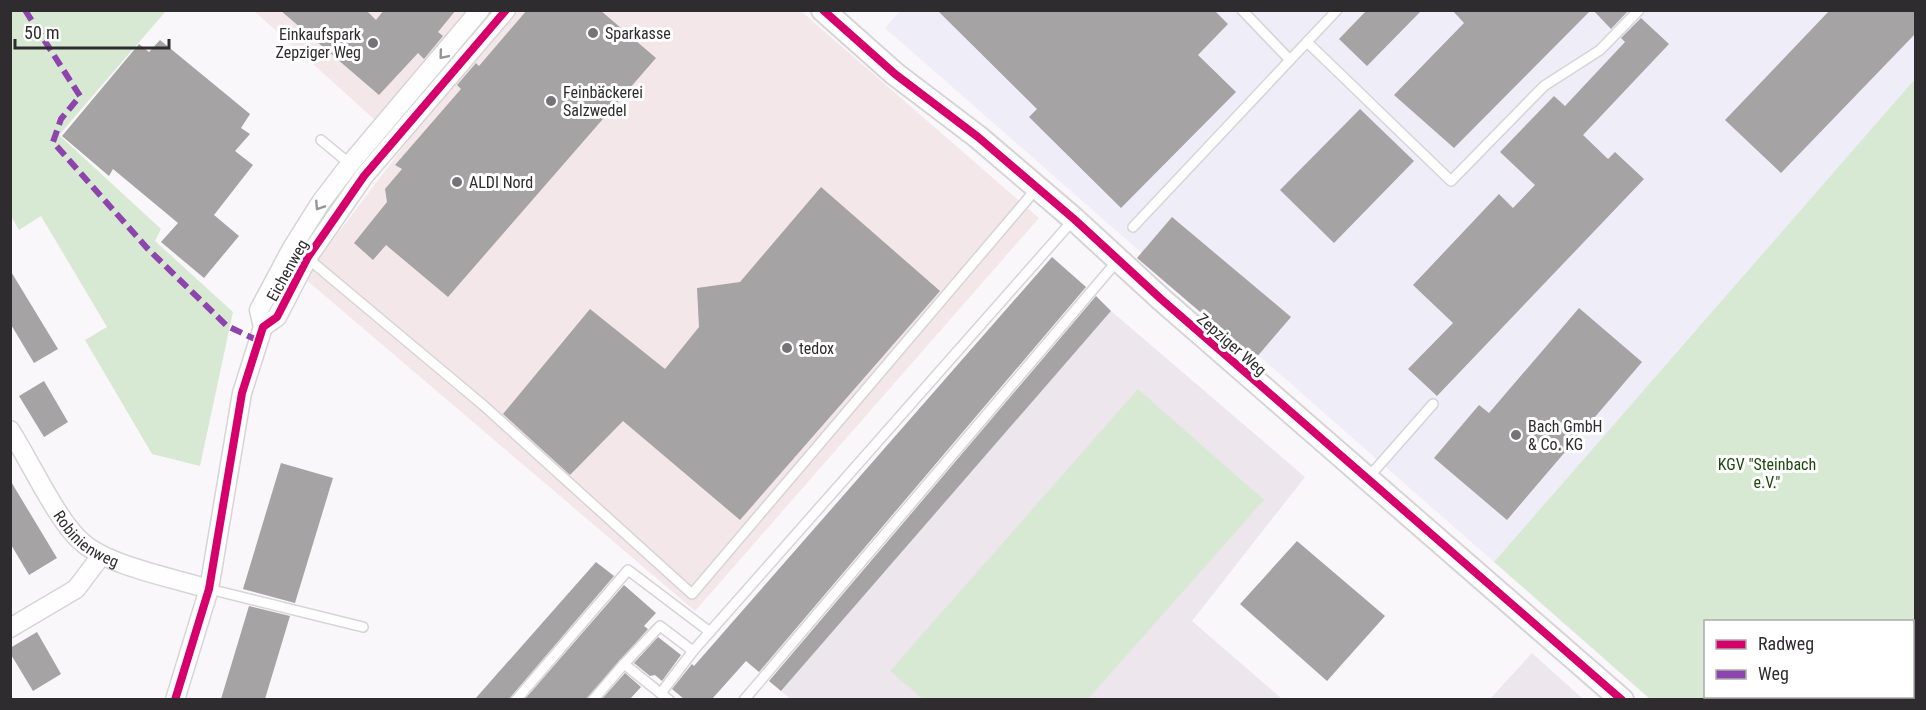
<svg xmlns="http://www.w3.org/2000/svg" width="1926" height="710" viewBox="0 0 1926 710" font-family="'Roboto Condensed',sans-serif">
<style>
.commercial{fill:#f4e7e9}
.industrial{fill:#efedf8}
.built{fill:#ede6ed}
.green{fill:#d8e9d3;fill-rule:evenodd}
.building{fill:#a5a3a3}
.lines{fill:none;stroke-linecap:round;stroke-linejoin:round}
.service-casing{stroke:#d7d4d7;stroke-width:12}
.minor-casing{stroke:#d7d4d7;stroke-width:21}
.tertiary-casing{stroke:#d7d4d7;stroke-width:26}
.service{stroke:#fefefe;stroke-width:9}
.minor{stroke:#fefefe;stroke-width:18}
.tertiary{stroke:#fefefe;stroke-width:22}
.quiet{stroke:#8e44ad;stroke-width:6;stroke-dasharray:12 6;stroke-linecap:butt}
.cycleway-casing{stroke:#fff;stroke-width:11}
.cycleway{stroke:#d6006c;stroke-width:8}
.oneway{stroke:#969596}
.poi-dot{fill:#757375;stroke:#fff;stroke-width:2}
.labels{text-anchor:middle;stroke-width:6;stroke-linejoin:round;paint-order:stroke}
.poi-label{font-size:16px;fill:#2e2c2e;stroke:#fff;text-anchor:start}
.street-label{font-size:16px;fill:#2e2c2e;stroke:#fff}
.park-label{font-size:16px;fill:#1d480d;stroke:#fff}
</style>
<rect width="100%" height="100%" fill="#faf7fa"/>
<!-- commercial -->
<path class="commercial" d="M 254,11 L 801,11 L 1039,218 L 695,611 L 304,278 L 404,146 Z"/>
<!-- industrial -->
<path class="industrial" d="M 901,10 L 1915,11 L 1916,79 L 1494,562 L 885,28 Z"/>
<!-- built -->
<g class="built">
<path d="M 1111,311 L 1305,477 L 1192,621 L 1282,699 L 792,700 L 781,691 Z"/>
<path d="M 1532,653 L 1583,699 L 1490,699 Z"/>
</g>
<!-- green -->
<g class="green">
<path d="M 10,11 L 166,11 L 59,135 L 161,229 L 155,241 L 233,312 L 200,466 L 152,454 L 85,340 L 107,327 L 41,216 L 19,230 L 11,216 Z"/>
<path d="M 1915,79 L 1915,699 L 1650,699 L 1494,562 ZM 1706,622 L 1912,622 L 1912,696 L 1706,696 Z"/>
<path d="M 1138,389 L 1264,500 L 1088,699 L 923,699 L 890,671 Z"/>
</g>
<!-- building -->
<g class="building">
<path d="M 280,10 L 366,10 L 376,20 L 384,10 L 456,10 L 438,32 L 443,36 L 424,59 L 418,53 L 379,95 Z"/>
<path d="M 527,10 L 600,10 L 656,58 L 448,297 L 386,245 L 373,260 L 354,243 L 387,202 L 385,189 L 402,169 L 395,165 L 461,89 L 457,85 L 476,63 L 479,66 Z"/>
<path d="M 937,10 L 1214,10 L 1228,24 L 1198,55 L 1236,92 L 1121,208 L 1029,117 L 1037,109 Z"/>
<path d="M 1367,10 L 1422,10 L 1367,66 L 1339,39 Z"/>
<path d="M 1452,10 L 1591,10 L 1454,148 L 1394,95 L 1464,23 Z"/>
<path d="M 1593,10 L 1629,10 L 1611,29 Z"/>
<path d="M 1830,10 L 1916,10 L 1916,33 L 1781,173 L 1725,120 Z"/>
<path d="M 1641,18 L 1669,44 L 1583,135 L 1608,159 L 1615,152 L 1644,179 L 1437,396 L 1408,369 L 1453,323 L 1413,285 L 1499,194 L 1513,208 L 1535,185 L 1500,152 L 1554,96 L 1565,106 L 1625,42 L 1621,38 Z"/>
<path d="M 160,40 L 250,114 L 241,128 L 250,134 L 235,151 L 253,165 L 214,215 L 239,236 L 204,278 L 161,242 L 178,223 L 113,169 L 109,176 L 62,136 L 139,44 L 149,52 Z"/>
<path d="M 1360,109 L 1414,161 L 1334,243 L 1280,190 Z"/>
<path d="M 821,187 L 940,291 L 740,520 L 623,421 L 570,475 L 503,414 L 590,309 L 665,369 L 699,327 L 697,288 L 740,282 Z"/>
<path d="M 1172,217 L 1291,317 L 1255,359 L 1137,258 Z"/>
<path d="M 1052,257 L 1086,287 L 759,672 L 746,661 L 712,699 L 684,699 L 672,689 L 692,664 L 694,666 Z"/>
<path d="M 10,270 L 58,349 L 34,363 L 10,323 Z"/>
<path d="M 1096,296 L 1111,311 L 781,691 L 769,681 Z"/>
<path d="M 1579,308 L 1642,362 L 1507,520 L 1434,458 L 1479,405 L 1489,413 Z"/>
<path d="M 44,381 L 68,422 L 44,437 L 19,396 Z"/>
<path d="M 281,463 L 333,478 L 295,603 L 243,589 Z"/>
<path d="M 10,480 L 57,558 L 29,575 L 10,543 Z"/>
<path d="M 1297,541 L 1385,616 L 1327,681 L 1240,604 Z"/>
<path d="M 596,562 L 614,576 L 509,699 L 475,699 Z"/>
<path d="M 624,585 L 656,613 L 644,626 L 648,629 L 586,699 L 525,699 Z"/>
<path d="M 249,606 L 290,616 L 265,699 L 221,699 Z"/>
<path d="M 37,632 L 61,674 L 33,691 L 10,653 L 10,648 Z"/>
<path d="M 658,637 L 681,655 L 662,681 L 655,675 L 650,676 L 634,663 Z"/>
<path d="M 625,673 L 641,687 L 630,699 L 602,699 Z"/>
</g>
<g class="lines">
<defs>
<g id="service">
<path d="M 1242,10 L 1290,60"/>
<path d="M 1307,42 L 1451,181 L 1544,86 L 1600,50 L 1639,10"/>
<path d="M 321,140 L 350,164"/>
<path d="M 1133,227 L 1337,10"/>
<path d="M 305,256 L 483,405 L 692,594 L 1037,188"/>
<path d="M 1367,479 L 1433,404"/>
<path d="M 209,589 L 363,627"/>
<path d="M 624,664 L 660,626 L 693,651"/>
<path d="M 661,693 L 693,651 L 1074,219"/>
<path d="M 516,700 L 628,570 L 710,632"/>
<path d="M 593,700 L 624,664 L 669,700"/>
<path d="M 744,700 L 1118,260"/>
</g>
<g id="minor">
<path d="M 263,327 L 259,310 L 292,248 L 321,202 L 350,164 L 480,10"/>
<path id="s1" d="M 10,430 C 29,459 58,523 83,543 C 110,566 173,578 209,589"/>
<path d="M 10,628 L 76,589 L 101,556"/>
<path d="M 175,700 L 209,589 L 242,393 L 263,327 L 277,317 L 308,257 L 364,176 L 506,10"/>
</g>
<path id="tertiary" d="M 823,10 L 895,74 L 978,137 L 1074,219 L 1161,299 L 1622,700"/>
</defs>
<!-- service casing -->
<use href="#service" class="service-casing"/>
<!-- minor casing -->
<use href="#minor" class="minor-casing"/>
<!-- tertiary casing -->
<use href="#tertiary" class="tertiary-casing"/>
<!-- service -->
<use href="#service" class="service"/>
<!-- minor -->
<use href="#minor" class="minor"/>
<!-- tertiary -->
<use href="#tertiary" class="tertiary"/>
<!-- quiet -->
<path class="quiet" d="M 25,10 L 80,96 L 61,119 L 53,142 L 147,248 L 227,326 L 257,340"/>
<defs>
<g id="cycleway">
<path d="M 823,10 L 895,74 L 978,137 L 1074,219 L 1161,299 L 1622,700"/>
<path d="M 175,700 L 209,589 L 242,393 L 263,327 L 277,317 L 308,257 L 364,176 L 506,10"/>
</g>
</defs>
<!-- cycleway casing -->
<use href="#cycleway" class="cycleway-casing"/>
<!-- cycleway -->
<use href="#cycleway" class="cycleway"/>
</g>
<!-- one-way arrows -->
<defs><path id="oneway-chevron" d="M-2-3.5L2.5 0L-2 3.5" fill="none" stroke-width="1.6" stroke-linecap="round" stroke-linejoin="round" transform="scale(1.5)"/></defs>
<g class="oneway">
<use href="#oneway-chevron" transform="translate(443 55) rotate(130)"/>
<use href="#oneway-chevron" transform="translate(319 206) rotate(123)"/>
</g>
<!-- markers -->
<g class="poi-dot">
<circle cx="593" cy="33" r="6"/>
<circle cx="373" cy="43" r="6"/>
<circle cx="551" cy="101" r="6"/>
<circle cx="457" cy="182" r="6"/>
<circle cx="787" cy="348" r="6"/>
<circle cx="1516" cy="435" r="6"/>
</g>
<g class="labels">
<!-- poi labels -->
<g class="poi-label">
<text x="605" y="39">Sparkasse</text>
<text x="361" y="40" text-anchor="end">Einkaufspark<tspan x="361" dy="18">Zepziger Weg</tspan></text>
<text x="563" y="98">Feinbäckerei<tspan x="563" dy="18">Salzwedel</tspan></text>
<text x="469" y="188">ALDI Nord</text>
<text x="799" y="354">tedox</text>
<text x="1528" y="432">Bach GmbH<tspan x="1528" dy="18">&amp; Co. KG</tspan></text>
</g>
<!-- street labels -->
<g class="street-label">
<text transform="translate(287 270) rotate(-61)" y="6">Eichenweg</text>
<text transform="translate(1232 344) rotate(41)" y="6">Zepziger Weg</text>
<text dy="6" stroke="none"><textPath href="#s1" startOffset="135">Robinienweg</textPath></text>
</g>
<!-- park labels -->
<g class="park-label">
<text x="1767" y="470">KGV "Steinbach<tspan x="1767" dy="18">e.V."</tspan></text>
</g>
</g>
<!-- border -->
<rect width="1926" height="710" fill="none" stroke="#2e2c2e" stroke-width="24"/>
<!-- legend -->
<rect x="1704" y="620" width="210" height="78" fill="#ffffff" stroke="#ababab" stroke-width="1.5"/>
<rect x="1716" y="640" width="30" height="9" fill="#d6006c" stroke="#ababab" stroke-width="1.5"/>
<text x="1758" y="650" font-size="18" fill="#2e2c2e">Radweg</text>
<rect x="1716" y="670" width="30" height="9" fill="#8e44ad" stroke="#ababab" stroke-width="1.5"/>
<text x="1758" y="680" font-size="18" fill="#2e2c2e">Weg</text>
<!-- scale -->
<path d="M15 39v9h154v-9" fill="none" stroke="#2e2c2e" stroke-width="3"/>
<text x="24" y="39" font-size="18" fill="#2e2c2e" stroke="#ffffff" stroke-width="4.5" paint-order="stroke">50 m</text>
</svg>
